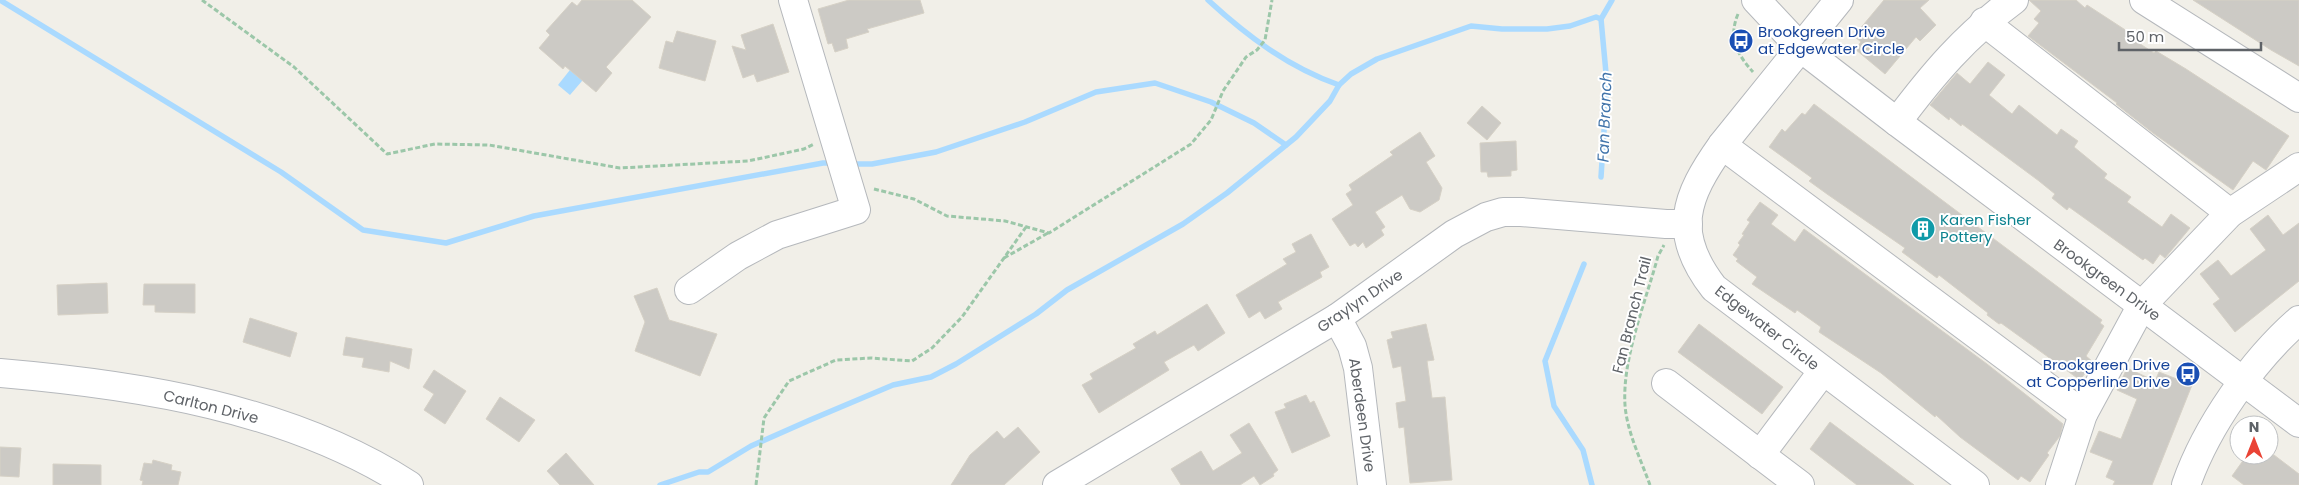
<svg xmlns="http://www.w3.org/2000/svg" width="2299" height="485" viewBox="0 0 2299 485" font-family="Poppins,sans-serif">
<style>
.water{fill:#aadaff}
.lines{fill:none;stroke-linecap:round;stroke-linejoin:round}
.stream{stroke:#aadaff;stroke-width:5.5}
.building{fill:#cccac5;stroke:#d6d1c6}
.minor-casing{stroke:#b5b8bc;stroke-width:30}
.path{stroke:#9cc7a9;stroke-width:3;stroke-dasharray:5 2.5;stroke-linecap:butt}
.minor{stroke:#fff;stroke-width:28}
.labels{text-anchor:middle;stroke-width:4;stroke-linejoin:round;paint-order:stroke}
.transit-label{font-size:15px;fill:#164399;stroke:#fff;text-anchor:start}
.culture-label{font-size:15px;fill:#0d838f;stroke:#fff;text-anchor:start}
.street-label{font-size:15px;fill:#5f6368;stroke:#fff}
.water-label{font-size:16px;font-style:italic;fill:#4174aa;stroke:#fff}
</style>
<rect width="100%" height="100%" fill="#f1efe8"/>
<!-- water -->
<path class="water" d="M 581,56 L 594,67 L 570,95 L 558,85 Z"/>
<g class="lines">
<!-- stream -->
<g class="stream">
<path d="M 0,0 L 281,172 L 363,230 L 446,243 L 534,216 L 823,163 L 834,163"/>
<path d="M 1208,0 C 1247,36 1288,67 1339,85"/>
<path d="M 851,164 L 872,164 L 936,152 L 1025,122 L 1096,92 L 1155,83 L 1211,102 L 1254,123 L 1286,145"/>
<path d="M 1601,177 L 1607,84 L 1601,19 L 1612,0"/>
<path d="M 1584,264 L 1545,361 L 1554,406 L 1583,450 L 1592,485"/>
<path d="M 660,485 L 699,472 L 708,472 L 751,446 L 810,420 L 893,385 L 931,377 L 956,364 L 1036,314 L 1067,290 L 1183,224 L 1227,193 L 1296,137 L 1330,101 L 1339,85 L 1351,74 L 1377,59 L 1471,26 L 1502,29 L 1547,29 L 1570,26 L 1596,17 L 1601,19"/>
</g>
</g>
<!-- building -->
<g class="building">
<path d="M 582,0 L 632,0 L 651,17 L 606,67 L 612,73 L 596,92 L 565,66 L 563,69 L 539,48 L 550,35 L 546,31 L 572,2 L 577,6 Z"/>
<path d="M 849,0 L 920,0 L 924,13 L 867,29 L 869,32 L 846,39 L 848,48 L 835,52 L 832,43 L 828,44 L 818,9 Z"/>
<path d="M 1884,0 L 1929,0 L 1920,8 L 1936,25 L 1920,41 L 1916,37 L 1885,74 L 1855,49 L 1861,42 L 1854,36 Z"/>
<path d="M 2029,0 L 2076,0 L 2085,8 L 2087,5 L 2130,33 L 2128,36 L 2154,53 L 2156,51 L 2186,69 L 2289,136 L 2266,170 L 2253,161 L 2233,190 L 2153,133 L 2116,104 L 2117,103 L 2028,36 L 2039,23 L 2034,19 L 2041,11 Z"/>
<path d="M 2193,0 L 2299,0 L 2299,66 L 2271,50 Z"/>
<path d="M 773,24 L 789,72 L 757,82 L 754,74 L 743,78 L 732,46 L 746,50 L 741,35 Z"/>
<path d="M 677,31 L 716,41 L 705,81 L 659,68 L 666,41 L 673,43 Z"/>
<path d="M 1988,62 L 2005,75 L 1989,95 L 2012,114 L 2019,105 L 2057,135 L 2061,129 L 2078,141 L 2074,147 L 2107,174 L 2104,178 L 2131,197 L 2127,202 L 2162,227 L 2171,214 L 2190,228 L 2165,258 L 2160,254 L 2153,264 L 2145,258 L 2143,260 L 2069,207 L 2067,210 L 2052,198 L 2055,194 L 2039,181 L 1962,124 L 1961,126 L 1950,117 L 1949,120 L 1930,105 L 1957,73 L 1970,84 Z"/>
<path d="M 1814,104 L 2102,320 L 2100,323 L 2104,326 L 2086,356 L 2093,362 L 2080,380 L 2001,323 L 1999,324 L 1987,315 L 1988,313 L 1939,275 L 1937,278 L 1902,252 L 1905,248 L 1827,194 L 1809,181 L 1812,178 L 1769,147 L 1782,129 L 1785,132 L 1802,113 L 1805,115 Z"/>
<path d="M 1482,106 L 1501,123 L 1487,140 L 1467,123 Z"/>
<path d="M 1420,132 L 1435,156 L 1426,162 L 1442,188 L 1439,200 L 1420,212 L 1410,209 L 1402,195 L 1375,212 L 1385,227 L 1381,230 L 1384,235 L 1366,248 L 1363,242 L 1358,247 L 1355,243 L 1350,246 L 1332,219 L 1353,205 L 1346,194 L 1352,190 L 1349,185 L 1393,155 L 1390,152 Z"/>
<path d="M 1516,141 L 1517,170 L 1511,171 L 1511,176 L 1488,177 L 1487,172 L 1481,172 L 1480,143 Z"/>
<path d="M 1760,202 L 1778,215 L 1771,224 L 1795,242 L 1804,229 L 1987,364 L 2063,424 L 2060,436 L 2047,453 L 2049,455 L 2030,482 L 2021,476 L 2018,480 L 1960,437 L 1936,415 L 1935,417 L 1881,373 L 1819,332 L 1821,327 L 1797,310 L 1795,313 L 1752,284 L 1757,277 L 1736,261 L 1738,259 L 1733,255 L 1740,245 L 1738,243 L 1744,235 L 1742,234 L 1750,222 L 1747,220 Z"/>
<path d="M 2268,215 L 2283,235 L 2299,223 L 2299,281 L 2235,332 L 2213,304 L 2220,299 L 2200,274 L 2218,260 L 2231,276 L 2266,250 L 2250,229 Z"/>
<path d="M 1311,234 L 1329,267 L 1320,272 L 1322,277 L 1278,302 L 1282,309 L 1265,319 L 1260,311 L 1249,318 L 1236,295 L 1287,264 L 1283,259 L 1296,252 L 1292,244 Z"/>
<path d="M 107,283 L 108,313 L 58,315 L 57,285 Z"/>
<path d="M 144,284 L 195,284 L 195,313 L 155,312 L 155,305 L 143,305 Z"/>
<path d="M 657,288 L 669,320 L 717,334 L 700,376 L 635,351 L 645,322 L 634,296 Z"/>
<path d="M 1207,304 L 1225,333 L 1198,351 L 1194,345 L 1164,362 L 1169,370 L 1099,413 L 1082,385 L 1093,379 L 1090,374 L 1136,348 L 1133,344 L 1155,331 L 1157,335 Z"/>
<path d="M 250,318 L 297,333 L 290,357 L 243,342 Z"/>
<path d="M 1426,324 L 1434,360 L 1427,361 L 1432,398 L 1445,397 L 1452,480 L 1410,483 L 1404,427 L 1399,428 L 1396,403 L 1406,401 L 1401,366 L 1393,368 L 1387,340 L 1393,338 L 1391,332 Z"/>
<path d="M 1699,324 L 1783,387 L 1762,414 L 1678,352 Z"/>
<path d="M 346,337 L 412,349 L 409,369 L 390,361 L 389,372 L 362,367 L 364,358 L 343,355 Z"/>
<path d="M 2127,368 L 2155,381 L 2159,372 L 2192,385 L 2152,485 L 2113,485 L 2115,481 L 2106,477 L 2113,461 L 2090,452 L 2099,431 L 2121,439 L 2137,399 L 2117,390 Z"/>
<path d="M 434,370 L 466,391 L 445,424 L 424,410 L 434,394 L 423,387 Z"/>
<path d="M 1306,395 L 1310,403 L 1314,401 L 1330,436 L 1292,453 L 1275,412 L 1286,408 L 1284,404 Z"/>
<path d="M 500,397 L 535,420 L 519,442 L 486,419 Z"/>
<path d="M 1830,422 L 1914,485 L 1857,485 L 1810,449 Z"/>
<path d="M 1249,423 L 1278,470 L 1273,474 L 1274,476 L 1260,485 L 1254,476 L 1240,485 L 1181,485 L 1171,469 L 1201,451 L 1213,471 L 1242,453 L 1230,435 Z"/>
<path d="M 1018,427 L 1040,452 L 1004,485 L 951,485 L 970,455 L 997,431 L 1004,439 Z"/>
<path d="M 0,447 L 21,448 L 19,477 L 0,476 Z"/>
<path d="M 566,453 L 594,485 L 560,485 L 547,471 Z"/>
<path d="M 2247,455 L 2274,455 L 2299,474 L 2299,485 L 2244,485 L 2232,476 Z"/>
<path d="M 153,460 L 172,465 L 171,470 L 181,472 L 178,485 L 142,485 L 143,481 L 140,480 L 144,463 L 152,464 Z"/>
<path d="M 53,464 L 101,465 L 101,485 L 53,485 Z"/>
</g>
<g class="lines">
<defs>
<g id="minor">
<path d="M 1756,0 L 1801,48 L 1897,122 L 2299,423"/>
<path d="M 1839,0 L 1722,145 C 1685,197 1671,233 1714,288 L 1975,485"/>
<path d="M 2144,0 L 2299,98"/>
<path d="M 1984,22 L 2230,213"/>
<path d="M 1897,122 C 1933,74 1965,36 2014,0"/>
<path d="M 1722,145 L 2083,414"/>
<path d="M 689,290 L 738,256 L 777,235 L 856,210 L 793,0"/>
<path d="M 1337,318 L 1352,346 L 1358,368 L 1372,485"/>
<path d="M 0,373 C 140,385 289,408 409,485"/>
<path d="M 1666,383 L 1800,485"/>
<path d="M 1760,455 L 1823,371"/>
<path d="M 1057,485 L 1337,318 L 1454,234 L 1486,217 L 1503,212 L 1521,212 L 1666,224 L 1688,224"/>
<path d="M 2060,485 L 2083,414 L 2142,305 L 2230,213 L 2299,167"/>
<path d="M 2186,485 C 2206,427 2253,360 2299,320"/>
</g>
</defs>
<!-- minor casing -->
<use href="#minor" class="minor-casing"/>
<!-- path -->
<g class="path">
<path d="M 202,0 L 294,67 L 387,154 L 435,144 L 489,145 L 620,168 L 748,161 L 804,149 L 814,144"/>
<path d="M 1738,14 C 1728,38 1737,54 1753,72"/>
<path d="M 874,189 L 914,199 L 947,216 L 1005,221 L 1049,233 L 1191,144 L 1211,120 L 1223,91 L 1246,57 L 1257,50 L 1265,40 L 1272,0"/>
<path d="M 1004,258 L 1048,233"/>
<path d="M 756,485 L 764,418 L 789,381 L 836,360 L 871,358 L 912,361 L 932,348 L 962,317 L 1026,227"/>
<path d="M 1650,485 C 1641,460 1627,432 1625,405 C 1622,358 1646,301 1658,256 L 1664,245"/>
</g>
<!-- minor -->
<use href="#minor" class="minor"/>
</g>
<!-- icons -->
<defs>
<symbol id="bus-disc" viewBox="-11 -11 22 22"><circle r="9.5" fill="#1a4fb4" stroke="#fff"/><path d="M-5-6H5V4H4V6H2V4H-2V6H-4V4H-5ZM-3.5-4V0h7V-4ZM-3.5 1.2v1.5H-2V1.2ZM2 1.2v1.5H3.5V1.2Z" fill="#fff"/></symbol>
<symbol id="building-disc" viewBox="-11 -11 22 22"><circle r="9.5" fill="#0f9aa8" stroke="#fff"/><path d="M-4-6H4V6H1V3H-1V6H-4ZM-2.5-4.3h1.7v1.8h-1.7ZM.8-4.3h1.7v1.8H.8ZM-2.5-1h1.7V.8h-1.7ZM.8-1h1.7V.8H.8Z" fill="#fff"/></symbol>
</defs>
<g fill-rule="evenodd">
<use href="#bus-disc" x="1727" y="27" width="28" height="28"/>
<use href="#building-disc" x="1909" y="215" width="28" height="28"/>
<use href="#bus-disc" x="2174" y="360" width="28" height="28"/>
</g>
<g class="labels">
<!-- transit labels -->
<g class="transit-label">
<text x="1758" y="37">Brookgreen Drive<tspan x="1758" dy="17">at Edgewater Circle</tspan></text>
<text x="2170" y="370" text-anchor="end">Brookgreen Drive<tspan x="2170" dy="17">at Copperline Drive</tspan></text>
</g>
<!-- culture labels -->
<g class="culture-label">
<text x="1940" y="225">Karen Fisher<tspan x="1940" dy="17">Pottery</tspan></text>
</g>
<!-- street labels -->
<g class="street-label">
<text transform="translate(2107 280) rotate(36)" y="5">Brookgreen Drive</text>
<text transform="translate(1360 301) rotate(-34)" y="5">Graylyn Drive</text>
<text transform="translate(1632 315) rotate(-76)" y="5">Fan Branch Trail</text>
<text transform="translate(1767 328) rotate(38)" y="5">Edgewater Circle</text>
<text transform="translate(211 407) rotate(14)" y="5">Carlton Drive</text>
<text transform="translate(1362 415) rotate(82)" y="5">Aberdeen Drive</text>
</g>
<!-- water labels -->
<g class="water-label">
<text transform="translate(1604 117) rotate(-88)" y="6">Fan Branch</text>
</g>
</g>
<!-- north arrow -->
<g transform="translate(2254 440)"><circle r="24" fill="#ffffff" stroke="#bfc1c3"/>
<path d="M0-4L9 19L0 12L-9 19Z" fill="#ea4335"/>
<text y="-8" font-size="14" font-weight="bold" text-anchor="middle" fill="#5f6368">N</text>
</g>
<!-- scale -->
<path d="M2119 42v8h142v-8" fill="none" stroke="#5f6368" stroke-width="2.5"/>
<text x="2126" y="42" font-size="15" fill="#5f6368" stroke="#ffffff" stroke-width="4" paint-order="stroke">50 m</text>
</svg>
